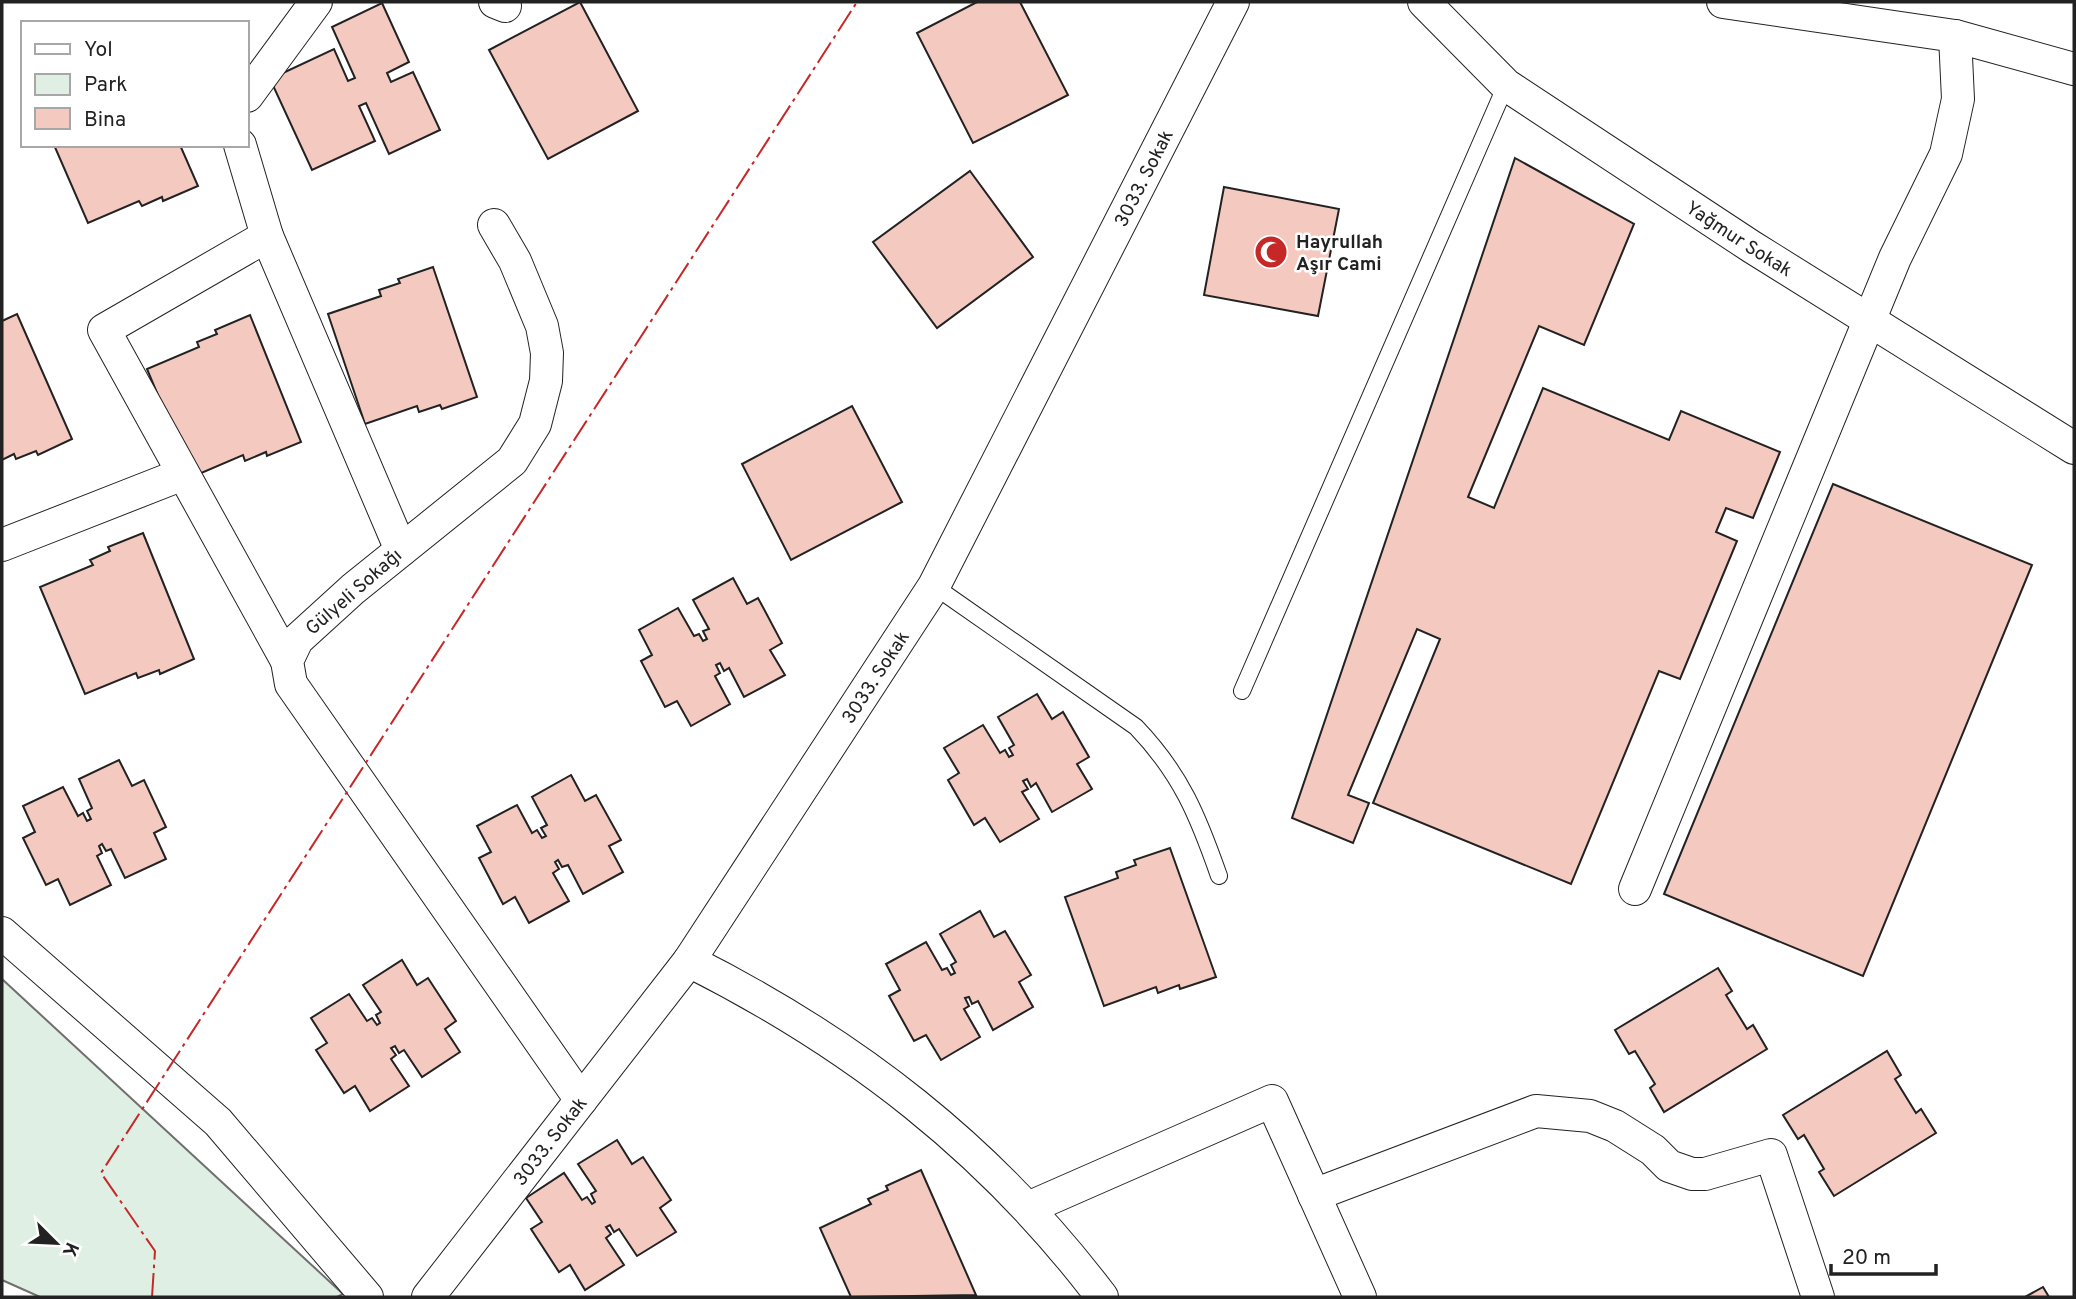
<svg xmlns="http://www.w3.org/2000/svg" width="2076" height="1299" viewBox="0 0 2076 1299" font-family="Overpass,sans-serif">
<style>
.green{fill:#e0efe3;stroke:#6f6f6f;stroke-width:2}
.building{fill:#f3c9c0;stroke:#222;stroke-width:2}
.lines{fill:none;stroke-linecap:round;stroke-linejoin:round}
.lane-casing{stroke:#222;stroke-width:18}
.street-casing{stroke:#222;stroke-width:34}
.lane{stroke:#fff;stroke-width:16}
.street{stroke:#fff;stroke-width:32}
.power{stroke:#c62828;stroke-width:2;stroke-dasharray:24 5 3.5 5;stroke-linecap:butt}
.labels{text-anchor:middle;stroke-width:5;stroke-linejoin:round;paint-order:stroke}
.street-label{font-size:19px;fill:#222;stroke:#fff}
.poi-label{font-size:19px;font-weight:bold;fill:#222;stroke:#fff;text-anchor:start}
</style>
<rect width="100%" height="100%" fill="#fff"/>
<!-- green -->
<path class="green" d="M 2,979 L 343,1294 L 337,1297 L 40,1297 L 2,1280 Z"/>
<!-- building -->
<g class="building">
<path d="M 580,2 L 638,111 L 548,159 L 489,50 Z"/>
<path d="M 977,2 L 1020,2 L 1068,95 L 973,143 L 917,33 Z"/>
<path d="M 382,3 L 409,62 L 387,73 L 391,82 L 413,72 L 440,130 L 389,154 L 366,103 L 359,106 L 375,141 L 312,170 L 270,79 L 334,49 L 348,81 L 355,78 L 332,27 Z"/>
<path d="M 54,145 L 180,145 L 198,186 L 163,201 L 162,197 L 142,206 L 139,201 L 88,223 Z"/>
<path d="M 1515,158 L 1634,224 L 1584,345 L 1539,326 L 1468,497 L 1494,508 L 1543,388 L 1669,440 L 1681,411 L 1780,452 L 1753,518 L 1726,508 L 1716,532 L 1737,541 L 1680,679 L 1659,671 L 1571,884 L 1373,803 L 1440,639 L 1417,629 L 1348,795 L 1369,803 L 1353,843 L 1292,818 Z"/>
<path d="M 970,171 L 1033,257 L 937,328 L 873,242 Z"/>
<path d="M 1224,187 L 1339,209 L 1318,316 L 1204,295 Z"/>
<path d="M 433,267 L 477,397 L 442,409 L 440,405 L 419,412 L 417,406 L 365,424 L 328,314 L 381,296 L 379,290 L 400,283 L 398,279 Z"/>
<path d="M 17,314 L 72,439 L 38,455 L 36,451 L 16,459 L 14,454 L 2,460 L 2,321 Z"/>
<path d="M 250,315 L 301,442 L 267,456 L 266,452 L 245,461 L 243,455 L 192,477 L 147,369 L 199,347 L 197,342 L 217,334 L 215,330 Z"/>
<path d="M 852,406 L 902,502 L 791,560 L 742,464 Z"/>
<path d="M 1833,484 L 2032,565 L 1863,976 L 1664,894 Z"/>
<path d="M 143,533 L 194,659 L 160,674 L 159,670 L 138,678 L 136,673 L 85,694 L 40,587 L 93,565 L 90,560 L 110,551 L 108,547 Z"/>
<path d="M 733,578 L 747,604 L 758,598 L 782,643 L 770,650 L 785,675 L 744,697 L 729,668 L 724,671 L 720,663 L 716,665 L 720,673 L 715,676 L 730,704 L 691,726 L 677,701 L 665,707 L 641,661 L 652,655 L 639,630 L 678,608 L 694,636 L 699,634 L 703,641 L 707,639 L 703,631 L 709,629 L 693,600 Z"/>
<path d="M 1037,694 L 1052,719 L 1063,712 L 1089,757 L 1077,764 L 1092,789 L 1052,812 L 1036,783 L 1031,787 L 1027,779 L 1023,781 L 1028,789 L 1022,792 L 1039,819 L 1000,842 L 985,818 L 974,825 L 948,780 L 959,773 L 944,748 L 983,725 L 1000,753 L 1005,750 L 1009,757 L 1013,755 L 1009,748 L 1014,745 L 998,717 Z"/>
<path d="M 119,760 L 132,786 L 144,780 L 166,827 L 154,833 L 166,859 L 125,878 L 111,849 L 106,851 L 102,844 L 99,846 L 102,853 L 97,856 L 111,885 L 70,905 L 58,879 L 46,885 L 23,838 L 35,832 L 23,806 L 63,787 L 78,816 L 83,813 L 87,821 L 91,819 L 87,811 L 92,808 L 79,779 Z"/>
<path d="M 571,775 L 585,801 L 596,795 L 621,840 L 609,846 L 623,872 L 583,894 L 568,865 L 562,867 L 558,860 L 555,862 L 559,869 L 553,873 L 569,901 L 529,923 L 515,897 L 503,904 L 479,858 L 491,852 L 477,826 L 517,805 L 532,833 L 537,830 L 542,838 L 546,836 L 541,828 L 547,825 L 532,797 Z"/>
<path d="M 1170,848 L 1216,977 L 1180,989 L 1179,985 L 1158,993 L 1156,987 L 1104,1006 L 1065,897 L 1118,878 L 1116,872 L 1136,865 L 1134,860 Z"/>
<path d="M 980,911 L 994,937 L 1005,931 L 1031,975 L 1019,982 L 1033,1007 L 993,1030 L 978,1001 L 972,1004 L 969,997 L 965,998 L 969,1006 L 964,1009 L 980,1037 L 941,1060 L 926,1035 L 914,1041 L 889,996 L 900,990 L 886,964 L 926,942 L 942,970 L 947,968 L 951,975 L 955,973 L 951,965 L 956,962 L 940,934 Z"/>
<path d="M 402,960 L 417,985 L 428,978 L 456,1021 L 445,1029 L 460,1052 L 422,1077 L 404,1050 L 399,1053 L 395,1046 L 391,1048 L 396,1055 L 391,1059 L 409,1086 L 370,1111 L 355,1086 L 344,1093 L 316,1050 L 327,1043 L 311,1018 L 349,994 L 367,1021 L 372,1018 L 377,1025 L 380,1023 L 376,1015 L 381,1012 L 363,985 Z"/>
<path d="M 1718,968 L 1732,991 L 1726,995 L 1747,1029 L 1753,1025 L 1767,1049 L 1664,1112 L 1650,1088 L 1655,1084 L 1635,1051 L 1629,1054 L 1615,1030 Z"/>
<path d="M 1887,1051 L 1901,1075 L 1895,1079 L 1916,1113 L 1921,1109 L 1936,1133 L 1834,1196 L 1819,1172 L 1824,1169 L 1804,1135 L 1798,1139 L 1783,1115 Z"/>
<path d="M 617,1140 L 632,1164 L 643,1157 L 671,1200 L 660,1208 L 676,1232 L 637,1256 L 619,1229 L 614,1232 L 610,1225 L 606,1227 L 611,1234 L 606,1238 L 624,1265 L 585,1290 L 570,1265 L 559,1272 L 531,1229 L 542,1222 L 526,1198 L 564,1173 L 582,1200 L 587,1197 L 592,1204 L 595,1202 L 591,1194 L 596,1191 L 578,1164 Z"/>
<path d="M 921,1170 L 976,1295 L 851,1297 L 820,1228 L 871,1204 L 868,1199 L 888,1190 L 886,1186 Z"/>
<path d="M 2043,1287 L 2049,1297 L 2025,1297 Z"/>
</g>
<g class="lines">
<defs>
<g id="lane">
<path d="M 934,586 L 1136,727 C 1181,774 1198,816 1219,876"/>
<path d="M 1242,691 L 1506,85"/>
</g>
<g id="street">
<path d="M 495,2 L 505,6"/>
<path id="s1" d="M 1424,2 L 1506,85 L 1752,247 L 2074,448"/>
<path d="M 1723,2 L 1955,36 L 2074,69"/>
<path d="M 247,96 L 316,2"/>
<path d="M 240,145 L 267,236 L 104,330 L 287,661"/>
<path d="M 494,225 L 515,261 L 542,326 L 547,353 L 546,381 L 535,424 L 512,461 L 353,589 L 297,640 L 287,661 L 291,684 L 581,1100"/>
<path d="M 267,236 L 401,550"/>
<path d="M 2,545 L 183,474"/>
<path d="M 1635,889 L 1895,258 L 1946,154 L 1958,99 L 1955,36"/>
<path d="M 2,933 L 218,1122 L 367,1297"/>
<path d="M 689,961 C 854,1044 990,1149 1102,1297"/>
<path d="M 1314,1195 L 1536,1111 L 1590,1116 L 1615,1126 L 1653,1150 L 1669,1166 L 1692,1174 L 1705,1174 L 1771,1155 L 1818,1297"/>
<path d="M 1028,1208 L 1272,1101 L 1360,1297"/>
<path id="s2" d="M 428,1297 L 689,961 L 934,586 L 1233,2"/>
</g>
</defs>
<!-- lane casing -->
<use href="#lane" class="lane-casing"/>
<!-- street casing -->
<use href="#street" class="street-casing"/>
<!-- lane -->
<use href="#lane" class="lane"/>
<!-- street -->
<use href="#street" class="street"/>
<!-- power -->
<path class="power" d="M 152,1297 L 155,1251 L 101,1173 L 857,2"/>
</g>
<!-- icons -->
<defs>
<symbol id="mosque-disc" viewBox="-11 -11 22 22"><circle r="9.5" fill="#c62828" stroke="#fff"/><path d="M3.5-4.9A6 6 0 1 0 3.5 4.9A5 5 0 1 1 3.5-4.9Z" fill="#fff"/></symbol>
</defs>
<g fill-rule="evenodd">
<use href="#mosque-disc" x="1252" y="233" width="38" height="38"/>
</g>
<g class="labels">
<!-- street labels -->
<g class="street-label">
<text dy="7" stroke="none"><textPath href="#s2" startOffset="1332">3033. Sokak</textPath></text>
<text dy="7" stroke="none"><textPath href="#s1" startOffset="396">Yağmur Sokak</textPath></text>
<text transform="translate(353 591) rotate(-41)" y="7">Gülyeli Sokağı</text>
<text dy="7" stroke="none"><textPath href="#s2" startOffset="765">3033. Sokak</textPath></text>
<text dy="7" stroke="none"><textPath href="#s2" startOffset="198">3033. Sokak</textPath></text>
</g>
<!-- poi labels -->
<g class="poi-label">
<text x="1296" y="248">Hayrullah<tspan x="1296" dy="22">Aşır Cami</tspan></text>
</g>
</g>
<!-- border -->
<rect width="2076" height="1299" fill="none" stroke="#222222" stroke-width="7"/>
<!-- legend -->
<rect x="21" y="21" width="228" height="126" fill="#ffffff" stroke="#a7a7a7" stroke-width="2"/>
<rect x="35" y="44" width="35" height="10" fill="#ffffff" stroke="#a7a7a7" stroke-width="2"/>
<text x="84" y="56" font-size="21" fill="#222222">Yol</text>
<rect x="35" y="74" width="35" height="21" fill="#e0efe3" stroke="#a7a7a7" stroke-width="2"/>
<text x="84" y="91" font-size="21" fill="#222222">Park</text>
<rect x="35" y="108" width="35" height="21" fill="#f3c9c0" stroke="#a7a7a7" stroke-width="2"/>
<text x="84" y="126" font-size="21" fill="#222222">Bina</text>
<!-- north arrow -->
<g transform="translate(56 1243) rotate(114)" stroke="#ffffff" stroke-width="5" paint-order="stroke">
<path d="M0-5L12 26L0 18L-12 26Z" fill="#222222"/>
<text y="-10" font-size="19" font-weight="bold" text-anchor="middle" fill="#222222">K</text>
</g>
<!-- scale -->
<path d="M1831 1264v10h105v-10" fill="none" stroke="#222222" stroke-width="3.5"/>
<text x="1842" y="1264" font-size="21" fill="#222222" stroke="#ffffff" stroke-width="5" paint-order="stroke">20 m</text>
</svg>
